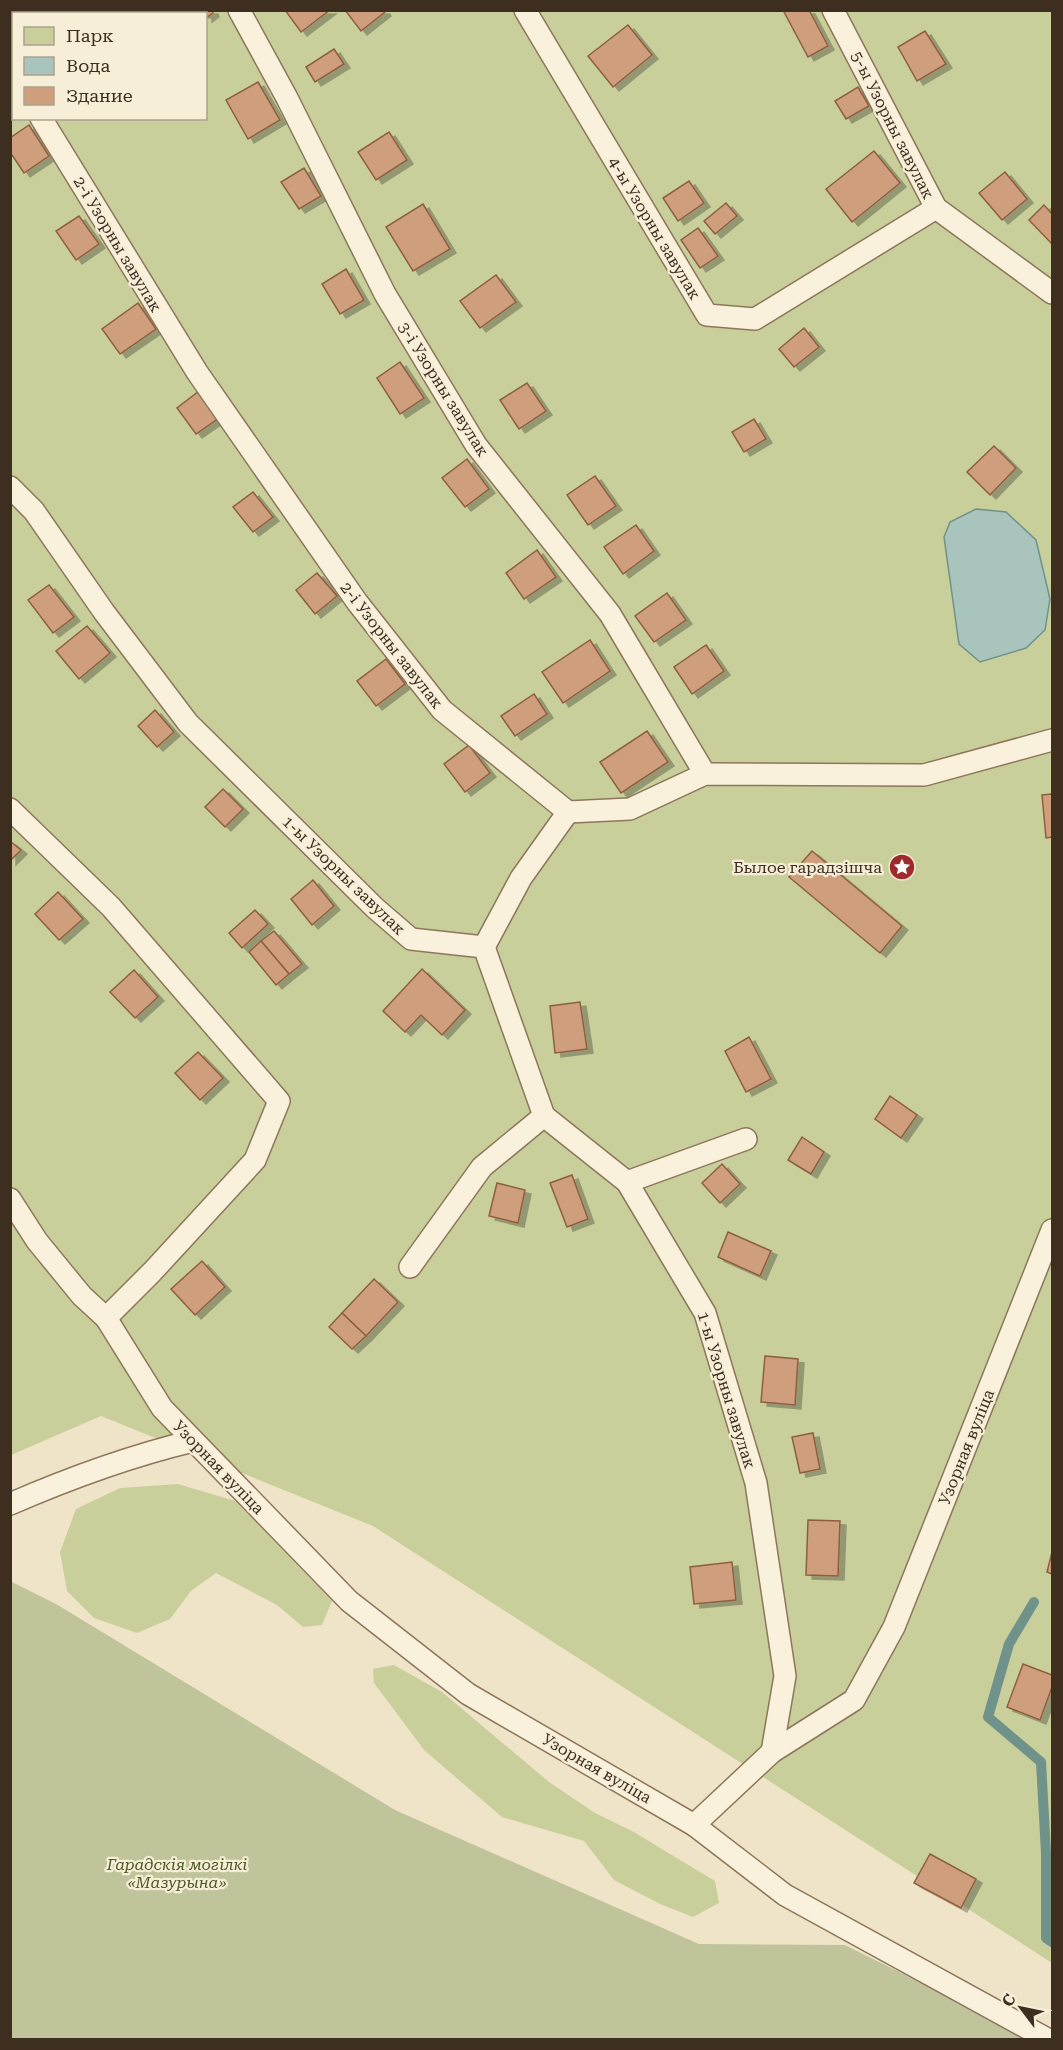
<svg xmlns="http://www.w3.org/2000/svg" width="1063" height="2050" viewBox="0 0 1063 2050" font-family="'Roboto Serif',serif">
<style>
.green{fill:#c9cf9b;fill-rule:evenodd}
.cemetery{fill:#bfc49a}
.water{fill:#a9c4bc;stroke:#6f938a;stroke-width:1.5}
.lines{fill:none;stroke-linecap:round;stroke-linejoin:round}
.stream{stroke:#6f938a;stroke-width:10}
.building{fill:#cf9f7d;stroke:#8d5f41;stroke-width:1.5;filter:url(#shadow)}
.service-casing{stroke:#8d765c;stroke-width:24}
.service{stroke:#faf1dc;stroke-width:21}
.labels{text-anchor:middle;stroke-width:4.5;stroke-linejoin:round;paint-order:stroke}
.street-label{font-size:16px;fill:#3d2e20;stroke:#f7eed8}
.poi-label{font-size:16px;fill:#3d2e20;stroke:#f7eed8;text-anchor:end}
.park-label{font-size:16px;font-style:italic;fill:#4d5a26;stroke:#f7eed8}
</style>
<defs>
<filter id="shadow"><feDropShadow dx="6" dy="4" stdDeviation="0" flood-color="#0004"/></filter>
</defs>
<rect width="100%" height="100%" fill="#f0e4c8"/>
<!-- green -->
<g class="green">
<path d="M 11,11 L 1052,11 L 1052,1963 L 373,1526 L 101,1416 L 11,1455 ZM 14,14 L 206,14 L 206,118 L 14,118 Z"/>
<path d="M 178,1484 L 235,1501 L 332,1601 L 322,1625 L 303,1627 L 277,1605 L 216,1573 L 191,1591 L 170,1619 L 137,1633 L 94,1618 L 67,1591 L 60,1552 L 76,1509 L 120,1488 Z"/>
<path d="M 394,1665 L 442,1692 L 549,1782 L 595,1813 L 632,1831 L 715,1881 L 719,1903 L 693,1917 L 660,1904 L 614,1880 L 584,1841 L 502,1817 L 424,1750 L 374,1683 L 373,1669 Z"/>
</g>
<!-- cemetery -->
<path class="cemetery" d="M 10,1581 L 56,1604 L 395,1810 L 699,1944 L 845,1945 L 1034,2039 L 11,2039 Z"/>
<!-- water -->
<path class="water" d="M 976,509 L 1006,512 L 1036,540 L 1050,599 L 1045,630 L 1026,648 L 980,662 L 959,644 L 944,537 L 950,522 Z"/>
<g class="lines">
<!-- stream -->
<path class="stream" d="M 1034,1602 L 1009,1644 L 988,1717 L 1041,1762 L 1046,1853 L 1046,1938 L 1052,1942"/>
</g>
<!-- building -->
<g class="building">
<path d="M 183,10 L 212,10 L 213,13 L 206,18 L 206,14 L 179,14 Z"/>
<path d="M 285,10 L 330,10 L 301,32 Z"/>
<path d="M 345,10 L 384,10 L 385,12 L 361,31 Z"/>
<path d="M 783,10 L 809,10 L 828,46 L 808,57 Z"/>
<path d="M 628,25 L 652,55 L 613,87 L 588,56 Z"/>
<path d="M 925,31 L 946,64 L 917,81 L 898,47 Z"/>
<path d="M 334,49 L 344,64 L 315,82 L 306,67 Z"/>
<path d="M 258,82 L 280,120 L 248,139 L 226,100 Z"/>
<path d="M 858,87 L 869,106 L 846,119 L 835,101 Z"/>
<path d="M 29,125 L 49,156 L 24,173 L 10,152 L 10,138 Z"/>
<path d="M 389,132 L 407,160 L 376,180 L 358,152 Z"/>
<path d="M 874,151 L 900,183 L 852,222 L 826,189 Z"/>
<path d="M 304,168 L 321,196 L 299,209 L 281,182 Z"/>
<path d="M 1005,172 L 1027,199 L 1002,220 L 979,193 Z"/>
<path d="M 689,181 L 704,203 L 678,221 L 663,198 Z"/>
<path d="M 726,203 L 737,216 L 715,234 L 704,221 Z"/>
<path d="M 423,204 L 450,249 L 413,271 L 386,227 Z"/>
<path d="M 1044,205 L 1052,214 L 1052,244 L 1029,220 Z"/>
<path d="M 79,216 L 99,244 L 76,260 L 56,231 Z"/>
<path d="M 698,228 L 718,256 L 700,268 L 681,240 Z"/>
<path d="M 346,269 L 364,300 L 340,314 L 322,284 Z"/>
<path d="M 496,275 L 516,302 L 480,328 L 460,301 Z"/>
<path d="M 138,303 L 156,329 L 120,354 L 102,329 Z"/>
<path d="M 804,328 L 819,347 L 794,367 L 779,349 Z"/>
<path d="M 400,362 L 424,398 L 400,414 L 377,378 Z"/>
<path d="M 527,383 L 546,411 L 519,429 L 500,400 Z"/>
<path d="M 199,391 L 219,418 L 196,434 L 177,408 Z"/>
<path d="M 754,419 L 766,439 L 744,452 L 732,432 Z"/>
<path d="M 994,446 L 1016,468 L 990,495 L 967,472 Z"/>
<path d="M 467,459 L 489,489 L 465,507 L 442,478 Z"/>
<path d="M 595,476 L 616,506 L 588,525 L 567,495 Z"/>
<path d="M 253,492 L 273,517 L 253,532 L 233,507 Z"/>
<path d="M 636,525 L 654,551 L 623,574 L 604,547 Z"/>
<path d="M 537,550 L 556,577 L 524,599 L 506,573 Z"/>
<path d="M 317,573 L 337,596 L 315,614 L 296,590 Z"/>
<path d="M 49,585 L 74,617 L 53,633 L 28,600 Z"/>
<path d="M 667,593 L 686,620 L 654,642 L 635,616 Z"/>
<path d="M 87,626 L 110,653 L 79,679 L 56,651 Z"/>
<path d="M 590,640 L 610,671 L 563,703 L 542,672 Z"/>
<path d="M 706,645 L 724,671 L 692,694 L 674,667 Z"/>
<path d="M 386,659 L 405,684 L 376,706 L 357,681 Z"/>
<path d="M 534,694 L 547,714 L 515,736 L 501,716 Z"/>
<path d="M 155,710 L 174,732 L 157,747 L 138,726 Z"/>
<path d="M 647,731 L 668,762 L 621,793 L 600,762 Z"/>
<path d="M 469,745 L 490,773 L 465,792 L 444,764 Z"/>
<path d="M 223,789 L 243,809 L 225,827 L 205,807 Z"/>
<path d="M 1052,794 L 1052,837 L 1046,838 L 1042,795 Z"/>
<path d="M 10,841 L 21,850 L 10,861 Z"/>
<path d="M 812,851 L 902,926 L 880,953 L 789,877 Z"/>
<path d="M 313,880 L 334,906 L 312,925 L 291,899 Z"/>
<path d="M 58,892 L 83,919 L 59,940 L 35,914 Z"/>
<path d="M 255,910 L 268,924 L 242,948 L 229,933 Z"/>
<path d="M 274,931 L 302,964 L 289,974 L 261,941 Z"/>
<path d="M 261,941 L 289,974 L 276,985 L 249,952 Z"/>
<path d="M 422,969 L 465,1010 L 442,1035 L 421,1015 L 405,1032 L 383,1011 Z"/>
<path d="M 134,970 L 158,997 L 135,1018 L 110,992 Z"/>
<path d="M 580,1002 L 587,1049 L 555,1053 L 550,1006 Z"/>
<path d="M 749,1037 L 771,1079 L 746,1092 L 725,1051 Z"/>
<path d="M 198,1052 L 223,1078 L 200,1100 L 175,1073 Z"/>
<path d="M 890,1096 L 917,1115 L 901,1138 L 875,1119 Z"/>
<path d="M 802,1137 L 824,1152 L 811,1174 L 788,1160 Z"/>
<path d="M 722,1164 L 740,1184 L 720,1203 L 702,1183 Z"/>
<path d="M 572,1175 L 588,1219 L 567,1227 L 550,1183 Z"/>
<path d="M 497,1183 L 525,1190 L 518,1223 L 489,1216 Z"/>
<path d="M 728,1232 L 771,1251 L 760,1276 L 718,1257 Z"/>
<path d="M 202,1261 L 225,1287 L 195,1315 L 171,1289 Z"/>
<path d="M 374,1279 L 398,1302 L 366,1336 L 342,1313 Z"/>
<path d="M 342,1313 L 366,1336 L 352,1349 L 329,1327 Z"/>
<path d="M 765,1356 L 798,1359 L 795,1405 L 761,1402 Z"/>
<path d="M 813,1433 L 820,1469 L 800,1473 L 792,1437 Z"/>
<path d="M 808,1520 L 840,1521 L 838,1576 L 806,1575 Z"/>
<path d="M 1052,1552 L 1052,1574 L 1047,1572 Z"/>
<path d="M 732,1562 L 736,1600 L 694,1604 L 690,1567 Z"/>
<path d="M 1023,1664 L 1052,1675 L 1052,1687 L 1040,1720 L 1007,1707 Z"/>
<path d="M 930,1854 L 976,1879 L 961,1908 L 914,1883 Z"/>
</g>
<g class="lines">
<defs>
<g id="service">
<path d="M 239,10 L 287,98 L 385,294 L 476,445 L 610,614 L 705,774"/>
<path d="M 525,10 L 707,315 L 755,319 L 936,208"/>
<path d="M 833,10 L 936,208 L 1052,293"/>
<path d="M 10,72 L 14,77"/>
<path d="M 41,118 L 197,372 L 357,602 L 442,710 L 568,812 L 630,809 L 705,774 L 924,775 L 1052,740"/>
<path d="M 10,487 L 34,511 L 104,612 L 188,723 L 375,908 L 411,939 L 484,947 L 544,1116 L 627,1182 L 705,1313 L 756,1483 L 785,1676 L 772,1752"/>
<path d="M 10,809 L 111,907 L 279,1101 L 255,1160 L 152,1272 L 106,1318"/>
<path d="M 484,947 L 521,878 L 568,812"/>
<path d="M 627,1182 L 746,1139"/>
<path d="M 10,1199 L 37,1241 L 82,1296 L 106,1318 L 162,1408 L 349,1601 L 468,1694 L 694,1825 L 785,1895 L 1049,2040"/>
<path d="M 410,1267 L 482,1167 L 544,1116"/>
<path d="M 10,1504 C 70,1478 130,1456 193,1441"/>
<path d="M 694,1825 L 772,1752 L 854,1700 L 894,1627 L 1052,1230"/>
</g>
</defs>
<!-- service casing -->
<use href="#service" class="service-casing"/>
<!-- service -->
<use href="#service" class="service"/>
</g>
<!-- icons -->
<defs>
<symbol id="sight-disc" viewBox="-11 -11 22 22"><circle r="9.5" fill="#9e2a2b" stroke="#f7eed8"/><path d="M0-6L1.8-2.2L6-1.7L2.9 1.2L3.7 5.4L0 3.3L-3.7 5.4L-2.9 1.2L-6-1.7L-1.8-2.2Z" fill="#fff"/></symbol>
</defs>
<g fill-rule="evenodd">
<use href="#sight-disc" x="887" y="852" width="30" height="30"/>
</g>
<g class="labels">
<!-- street labels -->
<g class="street-label">
<text transform="translate(893 125) rotate(63)" y="6">5-ы Узорны завулак</text>
<text transform="translate(655 228) rotate(59)" y="6">4-ы Узорны завулак</text>
<text transform="translate(118 244) rotate(59)" y="6">2-і Узорны завулак</text>
<text transform="translate(444 389) rotate(58)" y="6">3-і Узорны завулак</text>
<text transform="translate(392 645) rotate(52)" y="6">2-і Узорны завулак</text>
<text transform="translate(344 875) rotate(44)" y="6">1-ы Узорны завулак</text>
<text transform="translate(727 1390) rotate(73)" y="6">1-ы Узорны завулак</text>
<text transform="translate(966 1447) rotate(-68)" y="6">Узорная вуліца</text>
<text transform="translate(219 1467) rotate(46)" y="6">Узорная вуліца</text>
<text transform="translate(597 1768) rotate(30)" y="6">Узорная вуліца</text>
</g>
<!-- poi labels -->
<g class="poi-label">
<text x="882" y="873">Былое гарадзішча</text>
</g>
<!-- park labels -->
<g class="park-label">
<text x="177" y="1870">Гарадскія могілкі<tspan x="177" dy="18">«Мазурына»</tspan></text>
</g>
</g>
<!-- border -->
<rect width="1063" height="2050" fill="none" stroke="#3d2e20" stroke-width="24"/>
<!-- legend -->
<rect x="12" y="12" width="195" height="108" fill="#f7eed8" stroke="#ada18e" stroke-width="1.5"/>
<rect x="24" y="27" width="30" height="18" fill="#c9cf9b" stroke="#ada18e" stroke-width="1.5"/>
<text x="66" y="42" font-size="18" fill="#3d2e20">Парк</text>
<rect x="24" y="57" width="30" height="18" fill="#a9c4bc" stroke="#ada18e" stroke-width="1.5"/>
<text x="66" y="72" font-size="18" fill="#3d2e20">Вода</text>
<rect x="24" y="87" width="30" height="18" fill="#cf9f7d" stroke="#ada18e" stroke-width="1.5"/>
<text x="66" y="102" font-size="18" fill="#3d2e20">Здание</text>
<!-- north arrow -->
<g transform="translate(1021 2008) rotate(302)" stroke="#f7eed8" stroke-width="4.5" paint-order="stroke">
<path d="M0-4.5L10 22L0 15L-10 22Z" fill="#3d2e20"/>
<text y="-9" font-size="16" font-weight="bold" text-anchor="middle" fill="#3d2e20">С</text>
</g>
</svg>
